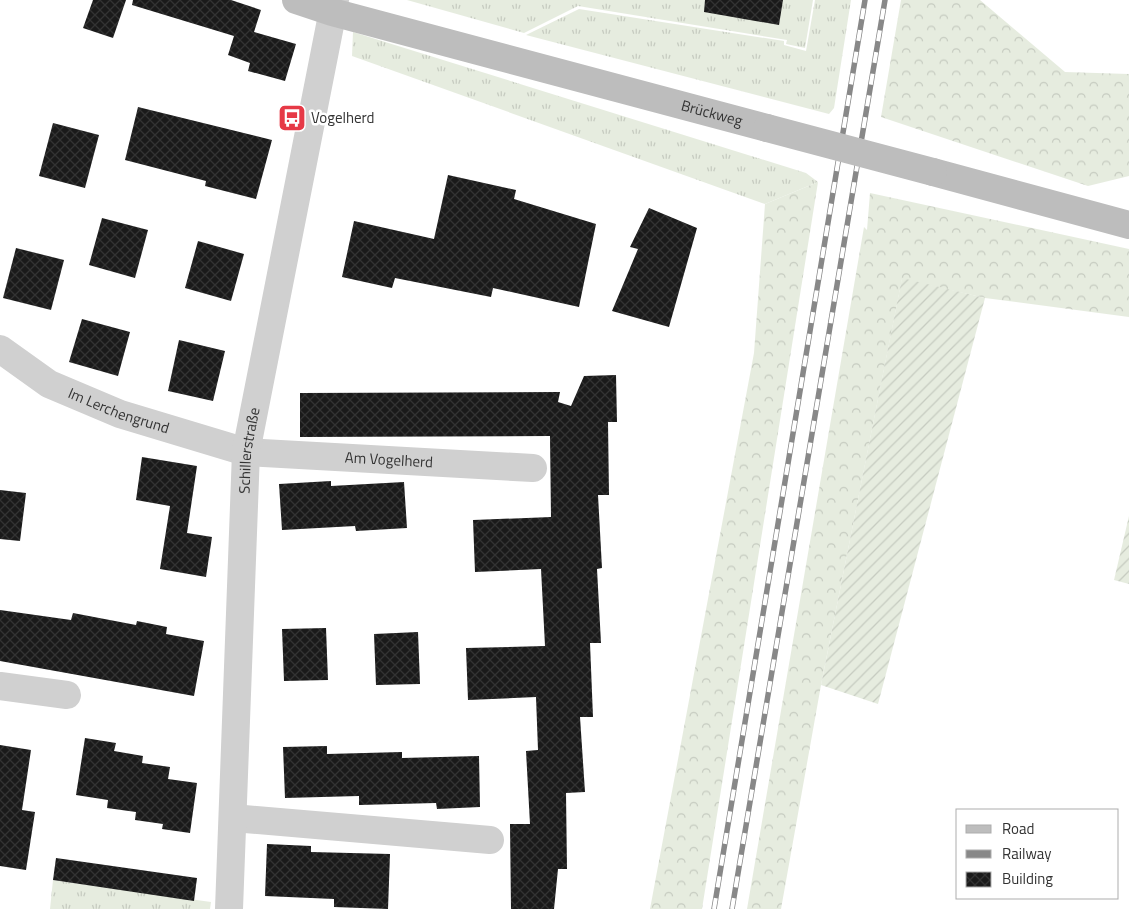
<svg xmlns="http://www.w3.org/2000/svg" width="1129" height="909" viewBox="0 0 1129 909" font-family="'Titillium Web',sans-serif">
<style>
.grass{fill:url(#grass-tufts)}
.forest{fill:url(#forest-crowns)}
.garden{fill:url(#garden-furrows)}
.building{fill:url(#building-cross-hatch)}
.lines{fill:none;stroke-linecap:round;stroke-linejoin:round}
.street{stroke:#d0d0d0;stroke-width:28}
.secondary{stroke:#bdbdbd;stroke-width:28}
.rail-casing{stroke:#888;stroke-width:5.5}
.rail{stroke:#fff;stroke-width:4;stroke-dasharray:11;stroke-linecap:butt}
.secondary-bridge{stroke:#bdbdbd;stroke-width:28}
.labels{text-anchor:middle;stroke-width:5;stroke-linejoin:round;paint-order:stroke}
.street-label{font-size:15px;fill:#333;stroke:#fff}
.poi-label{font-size:15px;fill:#333;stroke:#fff;text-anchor:start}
</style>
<defs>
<pattern id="grass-tufts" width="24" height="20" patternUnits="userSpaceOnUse" patternTransform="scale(1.25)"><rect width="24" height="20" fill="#e6ecdf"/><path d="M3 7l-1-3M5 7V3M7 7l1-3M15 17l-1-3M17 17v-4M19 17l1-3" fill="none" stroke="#c6cbc0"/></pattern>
<pattern id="forest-crowns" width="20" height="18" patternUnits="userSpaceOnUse" patternTransform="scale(1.25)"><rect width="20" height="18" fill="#e6ecdf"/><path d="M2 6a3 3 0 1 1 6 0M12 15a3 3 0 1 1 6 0" fill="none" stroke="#c6cbc0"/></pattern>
<pattern id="garden-furrows" width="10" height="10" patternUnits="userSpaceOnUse" patternTransform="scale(1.25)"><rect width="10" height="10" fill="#e6ecdf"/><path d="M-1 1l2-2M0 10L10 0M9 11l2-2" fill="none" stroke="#c6cbc0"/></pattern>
<pattern id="building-cross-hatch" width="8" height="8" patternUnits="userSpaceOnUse" patternTransform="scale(1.25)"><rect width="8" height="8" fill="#1a1a1a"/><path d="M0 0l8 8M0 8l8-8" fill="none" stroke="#333"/></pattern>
</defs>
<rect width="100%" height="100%" fill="#fff"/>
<!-- grass -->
<g class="grass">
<path d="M 392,0 L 813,0 L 805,48 L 786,44 L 787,40 L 578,6 L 524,33 L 407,0 Z"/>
<path d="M 815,0 L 851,0 L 834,108 L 829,114 L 526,35 L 579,9 L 784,41 L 784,45 L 806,51 Z"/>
<path d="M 353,32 L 806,173 L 818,182 L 765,204 L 352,56 Z"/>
<path d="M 53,880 L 211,902 L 210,909 L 50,909 Z"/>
</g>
<!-- forest -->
<g class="forest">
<path d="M 901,0 L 980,0 L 1065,72 L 1129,74 L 1129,176 L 1088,186 L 881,117 Z"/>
<path d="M 818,182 L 702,909 L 650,909 L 754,353 L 765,204 Z"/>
<path d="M 870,193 L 1129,249 L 1129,317 L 985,298 L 902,279 L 821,685 L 781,909 L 747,909 L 864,227 L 867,230 Z"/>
</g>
<!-- garden -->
<g class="garden">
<path d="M 902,278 L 985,298 L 878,704 L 821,685 Z"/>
<path d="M 1129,516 L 1129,584 L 1114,580 Z"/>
</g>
<!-- building -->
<g class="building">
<path d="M 93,0 L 126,0 L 113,38 L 83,28 Z"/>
<path d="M 133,0 L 231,0 L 261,10 L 254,32 L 296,44 L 285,81 L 248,71 L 250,63 L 228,55 L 234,36 L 132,5 Z"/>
<path d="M 705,0 L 783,0 L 779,25 L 704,12 Z"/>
<path d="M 138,107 L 272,140 L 256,199 L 205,186 L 206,181 L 125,160 Z"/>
<path d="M 53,123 L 99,135 L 85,188 L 39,176 Z"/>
<path d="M 448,175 L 516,190 L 514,199 L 596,224 L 579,307 L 493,288 L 491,297 L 395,278 L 392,288 L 342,277 L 354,221 L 434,239 Z"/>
<path d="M 649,208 L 697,228 L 669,327 L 612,311 L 638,249 L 630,247 Z"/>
<path d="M 102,218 L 148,230 L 135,278 L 89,265 Z"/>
<path d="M 198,241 L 244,254 L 231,301 L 185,288 Z"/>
<path d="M 16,248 L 64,260 L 51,310 L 3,298 Z"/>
<path d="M 82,319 L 130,332 L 118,376 L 69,362 Z"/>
<path d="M 179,340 L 225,351 L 213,401 L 168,391 Z"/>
<path d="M 616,375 L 617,422 L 608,422 L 609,495 L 598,495 L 602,568 L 597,569 L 601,643 L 590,643 L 593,717 L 580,717 L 585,792 L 566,793 L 567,869 L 558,869 L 554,909 L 511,909 L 510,824 L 530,824 L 526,751 L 538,750 L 536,697 L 468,700 L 466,648 L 545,646 L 541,569 L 475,572 L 473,520 L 551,517 L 550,436 L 300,437 L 300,393 L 560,392 L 558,402 L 571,406 L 584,376 Z"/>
<path d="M 142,457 L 197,466 L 187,533 L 212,537 L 206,577 L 160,569 L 170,506 L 136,500 Z"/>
<path d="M 331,481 L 331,486 L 404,482 L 407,528 L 356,531 L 355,526 L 282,530 L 279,484 Z"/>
<path d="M 0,490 L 26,493 L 20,541 L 0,539 Z"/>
<path d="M 0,610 L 71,620 L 73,613 L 136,625 L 137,621 L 167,627 L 166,634 L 204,641 L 194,696 L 0,661 Z"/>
<path d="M 326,628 L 328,680 L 284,681 L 282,629 Z"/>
<path d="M 418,632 L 420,684 L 376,685 L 374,634 Z"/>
<path d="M 85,738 L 116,743 L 114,751 L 143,756 L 142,763 L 170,767 L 168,779 L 197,783 L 190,833 L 162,829 L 163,824 L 135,820 L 136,812 L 107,808 L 108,800 L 76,795 Z"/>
<path d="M 0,745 L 31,750 L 22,810 L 35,812 L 26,870 L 0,866 Z"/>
<path d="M 327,746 L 327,754 L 402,752 L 402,758 L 479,756 L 480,807 L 437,809 L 436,803 L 359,805 L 359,796 L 285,798 L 283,747 Z"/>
<path d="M 267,844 L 311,846 L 311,852 L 390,854 L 388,909 L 334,907 L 334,899 L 265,896 Z"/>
<path d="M 56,858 L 197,878 L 194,901 L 53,880 Z"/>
</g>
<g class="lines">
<!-- street -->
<g class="street">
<path id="s1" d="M 0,349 L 49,384 L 120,414 L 246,452 L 533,468"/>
<path d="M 0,686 L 67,695"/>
<path d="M 233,818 L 490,840"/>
<path id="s2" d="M 229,909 L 246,452 L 335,0"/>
</g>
<!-- secondary -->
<g class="secondary">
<path id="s3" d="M 296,0 L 332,12 L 767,128"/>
<path d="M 933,172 L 1129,225"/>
</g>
<defs>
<g id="rail">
<path d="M 714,909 L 865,0"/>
<path d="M 732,909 L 885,0"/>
</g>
</defs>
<!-- rail casing -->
<use href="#rail" class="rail-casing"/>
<!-- rail -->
<use href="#rail" class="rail"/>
<!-- secondary-bridge -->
<path class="secondary-bridge" d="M 767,128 L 933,172"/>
</g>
<!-- icons -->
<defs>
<symbol id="bus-square" viewBox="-11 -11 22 22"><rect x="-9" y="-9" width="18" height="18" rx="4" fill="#e63946" stroke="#fff"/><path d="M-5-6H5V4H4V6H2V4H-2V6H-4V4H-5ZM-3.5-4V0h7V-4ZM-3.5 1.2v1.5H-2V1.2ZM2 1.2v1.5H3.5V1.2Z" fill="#fff"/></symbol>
</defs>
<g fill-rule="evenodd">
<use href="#bus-square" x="276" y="102" width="32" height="32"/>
</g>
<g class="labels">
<!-- street labels -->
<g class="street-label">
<text dy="5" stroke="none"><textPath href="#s3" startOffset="431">Brückweg</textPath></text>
<text dy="5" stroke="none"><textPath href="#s1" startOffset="135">Im Lerchengrund</textPath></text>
<text dy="5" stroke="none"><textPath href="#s2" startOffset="459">Schillerstraße</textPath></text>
<text dy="5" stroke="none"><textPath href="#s1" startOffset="412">Am Vogelherd</textPath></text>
</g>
<!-- poi labels -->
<g class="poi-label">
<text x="311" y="123">Vogelherd</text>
</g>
</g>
<!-- legend -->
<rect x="956" y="809" width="162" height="90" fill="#ffffff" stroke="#adadad"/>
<rect x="966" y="825" width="25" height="8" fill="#bdbdbd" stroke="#adadad"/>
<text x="1002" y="834" font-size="15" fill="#333333">Road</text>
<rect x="966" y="850" width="25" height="8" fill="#888888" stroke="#adadad"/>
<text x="1002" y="859" font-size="15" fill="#333333">Railway</text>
<rect x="966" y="872" width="25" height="15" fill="url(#building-cross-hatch)" stroke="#adadad"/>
<text x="1002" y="884" font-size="15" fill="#333333">Building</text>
</svg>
